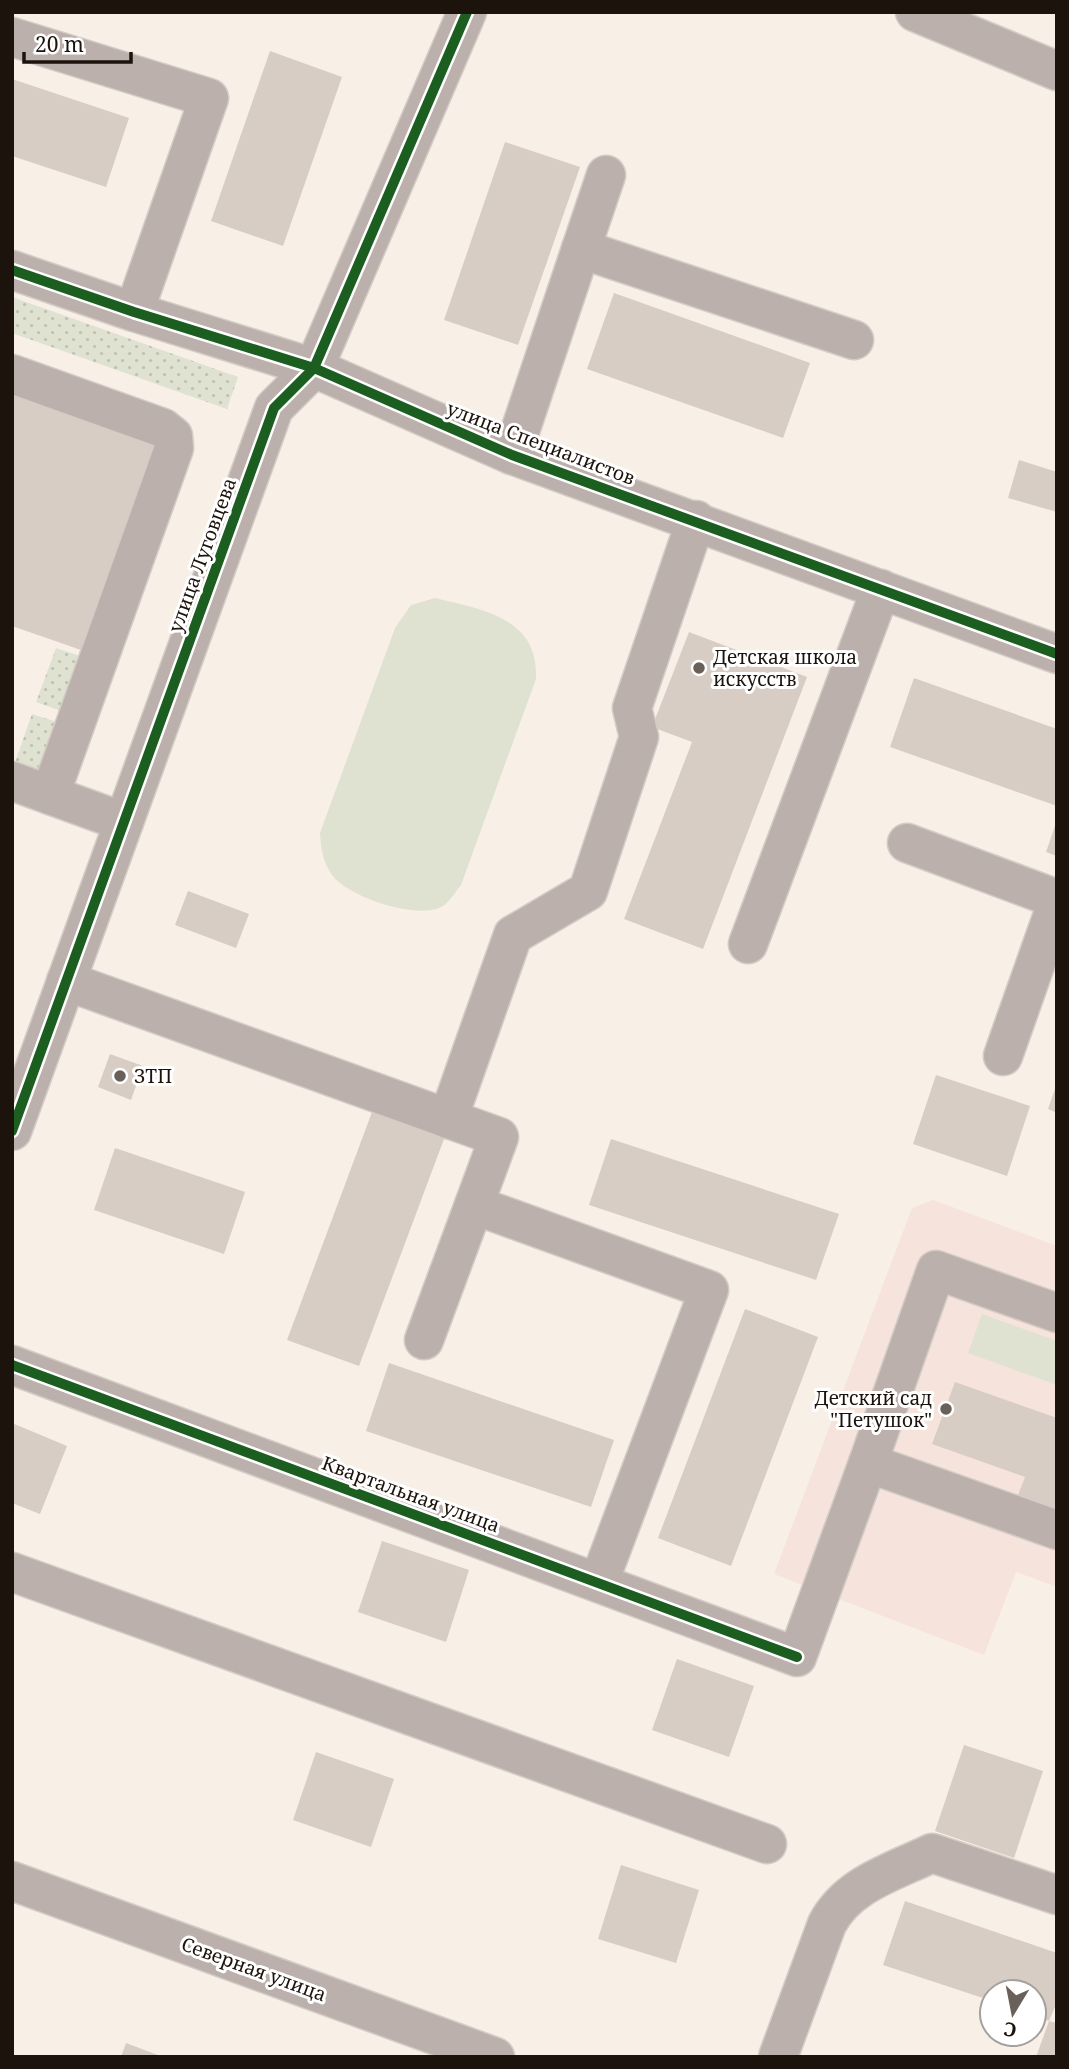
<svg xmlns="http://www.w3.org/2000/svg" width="1069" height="2069" viewBox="0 0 1069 2069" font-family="'Noto Serif',serif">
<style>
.education{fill:#f6e3dc}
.grass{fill:url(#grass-dots)}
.park{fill:#dfe2d0}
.building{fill:#d8cdc4}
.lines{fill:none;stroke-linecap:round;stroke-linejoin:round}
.minor-casing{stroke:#d3ccc6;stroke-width:41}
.minor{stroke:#bcb0ad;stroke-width:38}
.cycleway-casing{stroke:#fff;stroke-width:15}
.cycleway{stroke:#1b5e20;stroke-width:10}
.poi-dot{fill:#696059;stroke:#fff;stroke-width:2.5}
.labels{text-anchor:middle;stroke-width:6;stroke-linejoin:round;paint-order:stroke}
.street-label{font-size:19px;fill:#1c130c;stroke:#fff}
.poi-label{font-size:19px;fill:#1c130c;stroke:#fff;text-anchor:start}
</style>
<defs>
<pattern id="grass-dots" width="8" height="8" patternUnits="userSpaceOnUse" patternTransform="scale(1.75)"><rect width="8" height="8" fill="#dfe2d0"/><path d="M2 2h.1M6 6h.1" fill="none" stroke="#bfc1b1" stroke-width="1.8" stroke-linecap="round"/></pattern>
</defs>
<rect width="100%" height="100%" fill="#f8efe7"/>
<!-- education -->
<path class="education" d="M 933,1200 L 1057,1246 L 1057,1587 L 1016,1572 L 984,1655 L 774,1574 L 912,1208 Z"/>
<!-- grass -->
<g class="grass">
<path d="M 12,297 L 238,377 L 227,409 L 12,333 Z"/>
<path d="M 56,648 L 80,656 L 61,711 L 36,702 Z"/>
<path d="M 32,714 L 57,722 L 35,784 L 12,771 Z"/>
</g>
<!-- park -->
<g class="park">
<path d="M 435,598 C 484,610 539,618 536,679 L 461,885 C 456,891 450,901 443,906 C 418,921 348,897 332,875 C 323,862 321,849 320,833 L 395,628 L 411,605 Z"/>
<path d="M 982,1314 L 1057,1341 L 1057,1385 L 968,1353 Z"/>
</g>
<!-- building -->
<g class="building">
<path d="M 270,51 L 342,77 L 283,246 L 211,221 Z"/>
<path d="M 12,79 L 129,118 L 106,187 L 12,156 Z"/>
<path d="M 505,142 L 580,167 L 518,345 L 444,320 Z"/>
<path d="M 614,293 L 810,363 L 783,438 L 587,369 Z"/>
<path d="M 12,390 L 156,441 L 81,650 L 12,626 Z"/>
<path d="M 1019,460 L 1057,472 L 1057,512 L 1008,498 Z"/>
<path d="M 689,632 L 807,677 L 703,949 L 624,919 L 692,742 L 652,727 Z"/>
<path d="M 914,678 L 1057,729 L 1057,806 L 890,747 Z"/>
<path d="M 1056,823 L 1057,823 L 1057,856 L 1046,852 Z"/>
<path d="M 188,891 L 249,914 L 236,948 L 175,925 Z"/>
<path d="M 110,1054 L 143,1066 L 131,1100 L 98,1087 Z"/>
<path d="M 936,1075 L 1030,1106 L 1007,1176 L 913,1144 Z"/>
<path d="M 1056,1086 L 1057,1086 L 1057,1113 L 1048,1109 Z"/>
<path d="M 375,1104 L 447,1131 L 359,1366 L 287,1340 Z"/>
<path d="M 611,1139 L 839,1214 L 816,1280 L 589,1205 Z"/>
<path d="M 115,1148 L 245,1192 L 224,1254 L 94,1210 Z"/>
<path d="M 745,1309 L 818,1337 L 731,1566 L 658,1538 Z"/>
<path d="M 389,1363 L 614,1440 L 591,1507 L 366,1431 Z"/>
<path d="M 955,1382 L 1057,1418 L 1057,1509 L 1018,1495 L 1025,1477 L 932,1444 Z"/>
<path d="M 12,1423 L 67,1446 L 40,1514 L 12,1503 Z"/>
<path d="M 382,1541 L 469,1570 L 446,1642 L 358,1612 Z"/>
<path d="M 677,1659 L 754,1686 L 729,1757 L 652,1730 Z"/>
<path d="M 964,1745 L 1043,1771 L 1014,1858 L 935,1831 Z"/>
<path d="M 316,1752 L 394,1779 L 371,1847 L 293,1820 Z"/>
<path d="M 621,1865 L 699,1890 L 676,1963 L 598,1939 Z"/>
<path d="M 905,1901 L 1057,1953 L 1057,2002 L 1049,2021 L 1034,2016 L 1034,1992 L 992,1992 L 992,2001 L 883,1965 Z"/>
<path d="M 1049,2021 L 1057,2023 L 1057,2057 L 1036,2057 Z"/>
<path d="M 126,2043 L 163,2057 L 121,2057 Z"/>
</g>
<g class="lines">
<defs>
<g id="minor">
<path d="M 915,12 L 1057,71"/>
<path d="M 12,37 L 209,98 L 134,312"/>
<path d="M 581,249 L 606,175"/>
<path d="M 12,270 L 134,312 L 314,368 L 512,455 L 1057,654"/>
<path d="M 12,374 L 163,428 L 173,436 L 174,448 L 50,795 L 12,781"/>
<path d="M 512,455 L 581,249 L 854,340"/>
<path d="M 50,795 L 124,822"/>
<path d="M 907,843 L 1057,899"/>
<path d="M 748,944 L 881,589"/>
<path d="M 66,981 L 499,1137 L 474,1205 L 709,1290 L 599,1582"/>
<path d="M 1003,1056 L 1057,903"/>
<path d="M 448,1119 L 513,935 L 588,891 L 639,737 L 632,708 L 696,520"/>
<path d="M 12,1131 L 274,408 L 314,368 L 467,12"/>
<path d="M 1057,1313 L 936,1270 L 868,1463 L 1057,1530"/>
<path d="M 424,1340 L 474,1205"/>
<path d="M 12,1365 L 797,1657 L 868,1463"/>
<path d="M 12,1572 L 767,1844"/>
<path d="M 12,1881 L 495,2057"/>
<path d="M 778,2057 L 827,1924 C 848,1884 893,1872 932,1853 L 1057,1895"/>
</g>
</defs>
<!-- minor casing -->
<use href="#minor" class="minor-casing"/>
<!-- minor -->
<use href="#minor" class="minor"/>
<defs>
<g id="cycleway">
<path d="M 12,270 L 134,312 L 314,368 L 512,455 L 1057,654"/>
<path d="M 12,1131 L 274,408 L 314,368 L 467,12"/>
<path d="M 12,1365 L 797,1657"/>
</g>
</defs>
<!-- cycleway casing -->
<use href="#cycleway" class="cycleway-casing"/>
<!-- cycleway -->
<use href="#cycleway" class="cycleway"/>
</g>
<!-- markers -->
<g class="poi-dot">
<circle cx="699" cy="668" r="7"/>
<circle cx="120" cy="1076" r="7"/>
<circle cx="946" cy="1409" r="7"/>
</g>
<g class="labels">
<!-- street labels -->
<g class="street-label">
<text transform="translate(541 443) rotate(21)" y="7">улица Специалистов</text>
<text transform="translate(202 555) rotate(-70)" y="7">улица Луговцева</text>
<text transform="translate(411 1494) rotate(20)" y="7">Квартальная улица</text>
<text transform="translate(254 1969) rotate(20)" y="7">Северная улица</text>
</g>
<!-- poi labels -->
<g class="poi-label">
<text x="713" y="664">Детская школа<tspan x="713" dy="22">искусств</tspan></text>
<text x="134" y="1083">ЗТП</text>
<text x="932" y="1405" text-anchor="end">Детский сад<tspan x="932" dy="22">"Петушок"</tspan></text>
</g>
</g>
<!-- border -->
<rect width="1069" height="2069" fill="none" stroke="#1c130c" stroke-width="28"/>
<!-- north arrow -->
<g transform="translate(1013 2013) rotate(190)"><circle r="33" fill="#ffffff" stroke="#a4a19e" stroke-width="2"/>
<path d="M0-5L12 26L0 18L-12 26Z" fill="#696059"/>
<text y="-10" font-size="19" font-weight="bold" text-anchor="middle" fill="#1c130c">С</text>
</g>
<!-- scale -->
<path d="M24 52v10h107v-10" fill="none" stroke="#1c130c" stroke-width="3.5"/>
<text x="35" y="52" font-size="21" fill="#1c130c" stroke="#ffffff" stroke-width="5" paint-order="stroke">20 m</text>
</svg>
